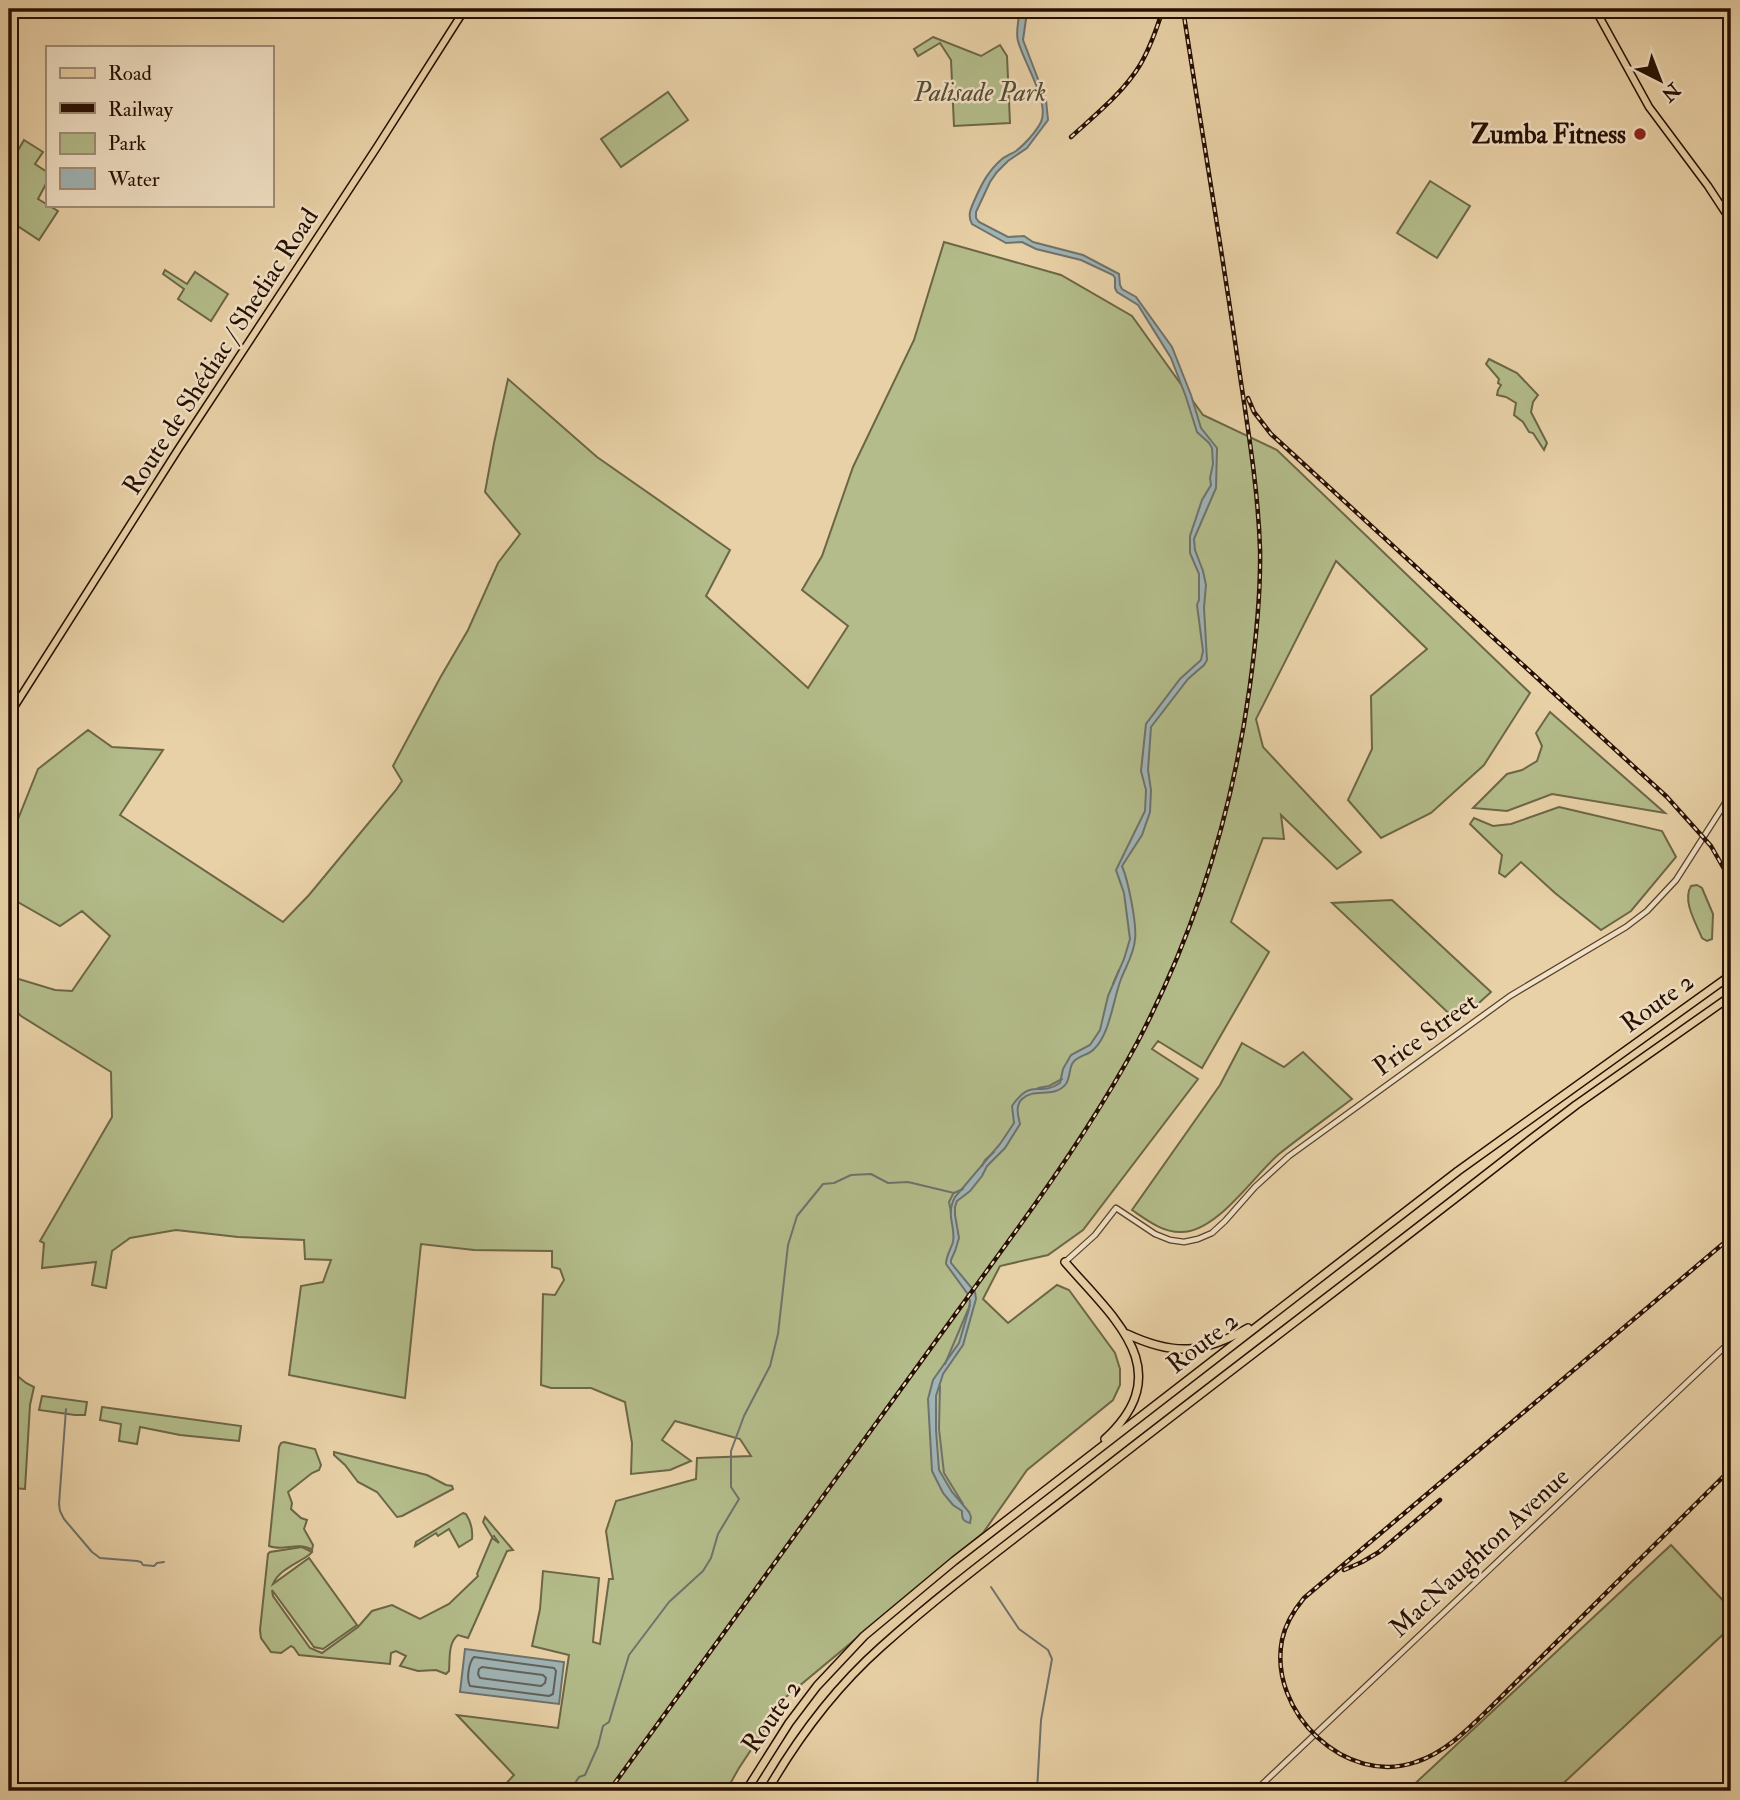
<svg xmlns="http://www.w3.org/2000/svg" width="1740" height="1800" viewBox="0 0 1740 1800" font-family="'IM FELL Double Pica',serif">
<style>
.green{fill:#b3bc8a;stroke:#6c6646;stroke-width:2}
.water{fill:#9fb4b5;stroke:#6f726d;stroke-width:2}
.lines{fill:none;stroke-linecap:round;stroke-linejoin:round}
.shore{stroke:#62625c;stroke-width:2}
.stream{stroke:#6f726d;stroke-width:2}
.minor-casing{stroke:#57402b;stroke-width:7}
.major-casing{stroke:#260f02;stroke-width:9}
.highway-casing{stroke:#260f02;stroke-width:10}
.minor{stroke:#f1e1c6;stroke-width:4.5}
.major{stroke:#e9d1a7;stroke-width:6}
.highway{stroke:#e9d1a7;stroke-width:7}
.rail-casing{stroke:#260f02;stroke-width:4.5}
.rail{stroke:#f1e1c6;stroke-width:2;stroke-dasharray:5;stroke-linecap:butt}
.poi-dot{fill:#8f2418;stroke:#f1e1c6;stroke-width:2.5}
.labels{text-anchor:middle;stroke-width:5;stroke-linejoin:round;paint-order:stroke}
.park-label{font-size:26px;font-style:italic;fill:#574c32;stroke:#f1e1c6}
.poi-label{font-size:26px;font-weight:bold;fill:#260f02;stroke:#f1e1c6;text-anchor:end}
.street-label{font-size:26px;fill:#260f02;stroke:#f1e1c6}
</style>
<rect width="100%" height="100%" fill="#e9d1a7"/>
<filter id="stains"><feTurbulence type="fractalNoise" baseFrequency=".00286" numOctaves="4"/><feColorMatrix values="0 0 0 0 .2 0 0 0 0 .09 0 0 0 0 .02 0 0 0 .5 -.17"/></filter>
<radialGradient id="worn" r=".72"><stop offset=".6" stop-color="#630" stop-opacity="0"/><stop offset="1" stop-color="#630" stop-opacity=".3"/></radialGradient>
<!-- green -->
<g class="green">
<path d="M 933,37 L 981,56 L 1000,45 L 1007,56 L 1010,123 L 954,126 L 951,60 L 940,43 L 918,56 L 914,49 Z"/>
<path d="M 668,92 L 688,120 L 621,167 L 601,139 Z"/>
<path d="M 24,140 L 43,152 L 35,164 L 47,172 L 47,182 L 38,199 L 58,211 L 39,240 L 19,227 L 9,243 L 9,166 Z"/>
<path d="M 1430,181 L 1470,206 L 1437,258 L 1397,233 Z"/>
<path d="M 944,242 L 1061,275 L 1132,316 L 1203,415 L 1277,450 L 1530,693 L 1484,765 L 1431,813 L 1381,838 L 1348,800 L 1372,749 L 1371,696 L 1427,649 L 1336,561 L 1256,719 L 1263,747 L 1361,852 L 1337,869 L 1281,815 L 1284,839 L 1263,838 L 1231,922 L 1269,952 L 1202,1068 L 1158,1041 L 1152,1049 L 1198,1079 L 1083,1230 L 1048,1255 L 1000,1266 L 983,1299 L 1008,1323 L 1057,1285 L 1069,1290 L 1115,1353 L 1120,1369 L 1120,1385 L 1113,1400 L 1027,1470 L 983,1533 L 786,1697 L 739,1768 L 726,1791 L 499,1791 L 514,1775 L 457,1715 L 558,1728 L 569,1655 L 532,1646 L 540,1609 L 543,1571 L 599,1578 L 593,1642 L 600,1644 L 609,1579 L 613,1579 L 606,1531 L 616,1501 L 696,1479 L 697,1458 L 751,1456 L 740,1439 L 675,1421 L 662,1440 L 691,1461 L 670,1470 L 631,1474 L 632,1443 L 625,1402 L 591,1388 L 551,1388 L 541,1385 L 543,1294 L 555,1295 L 564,1280 L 560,1269 L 552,1267 L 552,1251 L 474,1250 L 421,1244 L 405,1398 L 289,1375 L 301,1286 L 323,1282 L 331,1260 L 305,1259 L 304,1240 L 238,1237 L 176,1230 L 130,1238 L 112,1251 L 106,1288 L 92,1285 L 96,1262 L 42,1268 L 44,1243 L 40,1241 L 112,1117 L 111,1072 L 21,1016 L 9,1004 L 9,976 L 55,990 L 72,991 L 110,936 L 82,911 L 60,926 L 9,897 L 9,839 L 12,834 L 38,769 L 88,730 L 112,747 L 163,750 L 120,815 L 283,922 L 309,895 L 396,790 L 402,781 L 393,766 L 440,678 L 468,630 L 498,563 L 520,534 L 485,492 L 494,443 L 508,379 L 597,457 L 730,550 L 706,596 L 808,688 L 848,626 L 802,590 L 822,556 L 853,467 L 914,340 Z"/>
<path d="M 165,270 L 187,284 L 195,272 L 228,294 L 211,321 L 178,299 L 184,289 L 163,274 Z"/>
<path d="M 1489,359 L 1517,373 L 1538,395 L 1533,402 L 1531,412 L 1547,443 L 1544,450 L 1533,433 L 1529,432 L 1523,422 L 1514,415 L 1516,403 L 1506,397 L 1497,395 L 1498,390 L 1501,385 L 1498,383 L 1499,379 L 1486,364 Z"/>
<path d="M 1550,712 L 1665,813 L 1552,794 L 1507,811 L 1473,808 L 1507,774 L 1522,770 L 1537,761 L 1542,746 L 1536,733 Z"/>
<path d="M 1559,807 L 1662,831 L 1676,857 L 1631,911 L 1601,930 L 1555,893 L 1521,862 L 1505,877 L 1499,873 L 1502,855 L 1470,824 L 1474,818 L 1493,826 L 1511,824 Z"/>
<path d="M 1697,885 L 1702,888 L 1713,914 L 1712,939 L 1707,941 L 1702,938 C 1696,923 1682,901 1691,886 Z"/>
<path d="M 1392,900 L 1491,992 L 1458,1022 L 1332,903 Z"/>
<path d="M 1242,1043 L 1284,1067 L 1303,1052 L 1352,1099 C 1328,1117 1303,1135 1279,1154 C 1254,1175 1216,1234 1180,1232 C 1162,1232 1147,1220 1132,1210 L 1220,1085 Z"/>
<path d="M 9,1369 L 26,1383 L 34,1387 L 30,1405 L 25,1489 L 13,1488 L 9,1490 Z"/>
<path d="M 42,1396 L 87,1402 L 85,1415 L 75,1415 L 39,1410 Z"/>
<path d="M 102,1407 L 241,1426 L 239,1441 L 180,1435 L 140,1427 L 137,1444 L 119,1441 L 121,1424 L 100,1420 Z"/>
<path d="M 284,1442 L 315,1449 L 321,1465 L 319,1470 L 312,1473 L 288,1492 L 292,1503 L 291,1509 L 301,1518 L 307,1520 L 304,1529 L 313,1545 L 312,1550 C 299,1541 283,1552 269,1546 L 279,1447 L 281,1443 Z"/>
<path d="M 334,1452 L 427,1475 L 446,1485 L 452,1486 L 453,1489 L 402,1516 L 397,1517 L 377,1492 L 358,1482 L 345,1465 L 334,1455 Z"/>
<path d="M 463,1513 L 466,1514 C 471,1522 473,1530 472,1539 L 459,1547 L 449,1529 L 438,1536 L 436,1533 L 415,1546 L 416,1542 Z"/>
<path d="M 485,1517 L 513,1550 L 507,1551 L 468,1638 L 458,1635 C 448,1643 450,1658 449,1671 L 446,1674 L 436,1670 L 418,1671 L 400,1666 L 406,1656 L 396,1651 L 391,1653 L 390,1664 L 299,1655 L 294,1648 L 291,1646 L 281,1653 L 271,1652 L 261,1638 L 260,1630 L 268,1554 L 270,1552 L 302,1547 L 312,1552 L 309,1555 C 296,1564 279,1570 273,1584 L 309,1558 L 357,1625 L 323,1649 L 314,1647 L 272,1590 L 273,1596 L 310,1648 L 322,1653 L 358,1627 L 372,1611 L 392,1605 L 420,1619 L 449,1604 L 478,1576 L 477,1574 L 492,1538 L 499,1543 L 494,1536 L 492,1537 L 483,1522 Z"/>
<path d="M 1671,1545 L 1731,1609 L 1731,1627 L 1555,1791 L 1407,1791 Z"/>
</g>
<!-- water -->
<g class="water">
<path d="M 1019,9 L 1026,9 L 1027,12 L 1023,40 L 1046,100 L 1048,120 L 1027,148 L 1008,161 L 997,172 L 990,182 L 976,212 L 976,218 L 979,222 L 1008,237 L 1024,236 L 1033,242 L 1083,255 L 1119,274 L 1120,285 L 1122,289 L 1136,297 L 1172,347 L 1191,395 L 1201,428 L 1217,448 L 1216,488 L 1194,539 L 1195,550 L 1203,571 L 1206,585 L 1204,608 L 1207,660 L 1204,665 L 1188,679 L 1151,727 L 1148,770 L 1151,790 L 1150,812 L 1142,835 L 1122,866 C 1128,880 1137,924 1135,939 C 1134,954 1126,966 1121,979 C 1113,1000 1110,1034 1094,1049 C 1088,1056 1077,1055 1072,1064 C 1069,1070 1070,1078 1066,1084 C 1054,1099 1034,1087 1022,1099 C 1015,1106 1018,1115 1020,1124 L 1005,1148 L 987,1166 L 982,1176 L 970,1191 L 957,1201 L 955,1207 L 955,1215 L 959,1238 L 955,1251 L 951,1260 L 951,1263 L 975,1292 L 976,1299 L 963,1345 L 943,1374 L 936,1396 L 936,1430 L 939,1470 L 952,1492 L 969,1512 L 971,1517 L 970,1523 C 962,1521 962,1518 962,1511 L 953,1505 L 943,1493 L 932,1471 L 928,1399 L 933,1380 L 959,1343 L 969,1309 L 970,1301 L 967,1293 L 946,1264 C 946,1256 951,1249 953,1242 C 956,1225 945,1216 955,1197 L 1000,1144 L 1014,1123 L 1012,1106 C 1033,1076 1038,1098 1060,1083 L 1063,1069 L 1071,1055 L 1090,1045 L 1100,1030 L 1108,996 L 1124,959 L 1130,939 L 1124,893 L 1116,870 L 1145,811 L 1146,790 L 1141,771 L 1146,724 L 1180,679 L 1201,660 L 1203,651 L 1197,605 L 1199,600 L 1199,574 L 1190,553 L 1190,536 L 1202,500 L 1211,485 L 1210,478 L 1213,464 L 1212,448 L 1209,443 L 1197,432 L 1186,397 L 1171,358 L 1138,305 L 1117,292 L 1115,288 L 1115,278 L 1113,275 L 1081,260 L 1036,249 L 1022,242 L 1006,243 L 972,224 C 967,215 971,208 975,199 C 982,183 989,170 1002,159 C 1006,156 1011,154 1016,151 C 1024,145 1036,132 1041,122 C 1050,102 1023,61 1018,41 C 1015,30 1020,19 1019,9 Z"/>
<path d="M 465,1649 L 564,1662 L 559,1704 L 460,1692 Z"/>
</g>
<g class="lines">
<!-- shore -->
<g class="shore">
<path d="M 474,1657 L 554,1668 L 556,1671 L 553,1694 L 549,1696 L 470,1686 C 466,1679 469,1662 474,1657 Z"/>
<path d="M 482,1667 L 543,1675 L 546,1678 L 545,1683 L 541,1686 L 480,1678 L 478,1674 L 479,1669 Z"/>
</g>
<!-- stream -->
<g class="stream">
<path d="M 1113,984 L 1119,970"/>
<path d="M 1038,1088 L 1049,1086 L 1062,1079"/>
<path d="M 982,1166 L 985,1160 L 994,1152"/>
<path d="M 954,1193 L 963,1189"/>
<path d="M 951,1212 L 949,1202 L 953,1194"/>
<path d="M 945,1364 L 970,1305"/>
<path d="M 940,1386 L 939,1429 L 944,1473 L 963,1504"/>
<path d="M 66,1409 L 59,1504 L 60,1511 L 64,1519 L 92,1552 L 100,1558 L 137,1561 L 141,1562 L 143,1565 L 154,1566 L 157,1563 L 164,1562"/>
<path d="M 991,1587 L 1019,1629 L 1048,1650 L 1052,1659 L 1041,1720 L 1037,1791"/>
<path d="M 1724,1772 L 1731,1760"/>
<path d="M 570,1791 L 579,1777 L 585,1775 L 598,1746 L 603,1726 L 609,1722 L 629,1655 L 669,1602 L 703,1571 L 711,1558 L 718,1534 L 739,1499 L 731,1487 L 731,1451 L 744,1416 L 770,1366 L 778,1334 L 788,1245 L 797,1216 L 823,1184 L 834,1183 L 851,1175 L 871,1174 L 888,1183 L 908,1182 L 954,1193"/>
</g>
<defs>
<g id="minor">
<path d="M 1065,1262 L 1095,1235 L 1116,1208 L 1155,1234 L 1170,1240 L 1184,1242 L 1198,1239 L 1212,1233 L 1225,1221 L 1255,1187 L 1289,1156 L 1510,996 L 1626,927 L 1647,911 L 1676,880 L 1731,794"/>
<path d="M 1255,1791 L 1731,1341"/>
</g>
<g id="major">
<path d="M 1595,9 L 1649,107 L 1708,186 L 1731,221"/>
<path d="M 9,715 L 179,448 L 377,147 L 465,9"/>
</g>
<g id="highway">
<path d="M 1065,1262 C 1113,1318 1180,1370 1105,1439"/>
<path d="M 1127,1334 C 1174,1356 1203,1354 1248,1328"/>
<path d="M 746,1791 L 789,1723 L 817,1686 L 864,1636 L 954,1561 L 1458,1171 L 1731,975"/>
<path d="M 767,1791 C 797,1739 836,1687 881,1647 C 948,1587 1021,1534 1091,1479 C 1237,1365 1385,1254 1530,1140 L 1576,1105 L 1731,996"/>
</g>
</defs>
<!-- minor casing -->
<use href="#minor" class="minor-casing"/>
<!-- major casing -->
<use href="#major" class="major-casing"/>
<!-- highway casing -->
<use href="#highway" class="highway-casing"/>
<!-- minor -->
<use href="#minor" class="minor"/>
<!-- major -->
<use href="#major" class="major"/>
<!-- highway -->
<use href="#highway" class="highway"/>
<defs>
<g id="rail">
<path d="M 1071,137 C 1095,115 1123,93 1140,65 C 1150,48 1157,28 1163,9"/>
<path d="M 1248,398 L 1254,412 L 1271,434 L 1667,797 L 1711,846 L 1731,881"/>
<path d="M 1731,1237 L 1304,1598 C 1294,1610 1285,1625 1282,1640 C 1268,1712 1346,1787 1416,1762 C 1447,1752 1471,1726 1493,1705 L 1731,1469"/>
<path d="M 1344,1570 L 1362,1562 L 1379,1552 L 1440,1500"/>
<path d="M 609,1791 L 1010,1239 C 1056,1176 1100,1112 1137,1043 C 1196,931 1233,810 1250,685 C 1256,640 1261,595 1260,549 C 1258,486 1247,424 1238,362 C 1221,244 1201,127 1183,9"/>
</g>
</defs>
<!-- rail casing -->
<use href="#rail" class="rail-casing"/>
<!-- rail -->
<use href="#rail" class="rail"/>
</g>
<!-- markers -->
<circle class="poi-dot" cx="1640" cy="134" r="7"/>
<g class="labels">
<!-- park labels -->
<g class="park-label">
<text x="980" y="101">Palisade Park</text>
</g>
<!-- poi labels -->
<g class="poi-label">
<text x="1626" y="143">Zumba Fitness</text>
</g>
<!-- street labels -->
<g class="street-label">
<text transform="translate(220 351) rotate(-57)" y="9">Route de Shédiac / Shediac Road</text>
<text transform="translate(1657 1002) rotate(-36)" y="9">Route 2</text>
<text transform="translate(1425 1034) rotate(-36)" y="9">Price Street</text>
<text transform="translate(1202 1342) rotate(-38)" y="9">Route 2</text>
<text transform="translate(1479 1552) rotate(-43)" y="9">MacNaughton Avenue</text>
<text transform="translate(771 1716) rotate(-55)" y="9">Route 2</text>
</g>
</g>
<!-- margin -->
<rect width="1740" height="1800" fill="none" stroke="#e9d1a7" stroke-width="35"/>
<rect x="10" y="10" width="1719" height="1779" fill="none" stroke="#260f02" stroke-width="3.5"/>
<rect x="18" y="18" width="1705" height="1765" fill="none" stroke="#260f02" stroke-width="2"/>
<!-- legend -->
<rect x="46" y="46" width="228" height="161" fill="#f1e1c6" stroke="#a08d78" stroke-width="2"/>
<rect x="60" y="68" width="35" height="10" fill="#e9d1a7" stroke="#a08d78" stroke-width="2"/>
<text x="108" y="80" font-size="21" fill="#260f02">Road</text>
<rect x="60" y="103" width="35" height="10" fill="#260f02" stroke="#a08d78" stroke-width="2"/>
<text x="108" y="116" font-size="21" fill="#260f02">Railway</text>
<rect x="60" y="133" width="35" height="21" fill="#b3bc8a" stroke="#a08d78" stroke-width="2"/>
<text x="108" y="150" font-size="21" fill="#260f02">Park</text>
<rect x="60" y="168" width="35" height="21" fill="#9fb4b5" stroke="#a08d78" stroke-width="2"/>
<text x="108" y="186" font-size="21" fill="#260f02">Water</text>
<!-- north arrow -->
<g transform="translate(1660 80) rotate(138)" stroke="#f1e1c6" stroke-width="5" paint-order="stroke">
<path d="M0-5L12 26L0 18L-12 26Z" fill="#260f02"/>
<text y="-10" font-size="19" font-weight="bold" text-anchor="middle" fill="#260f02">N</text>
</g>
<rect width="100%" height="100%" filter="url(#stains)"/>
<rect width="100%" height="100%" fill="url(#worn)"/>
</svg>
